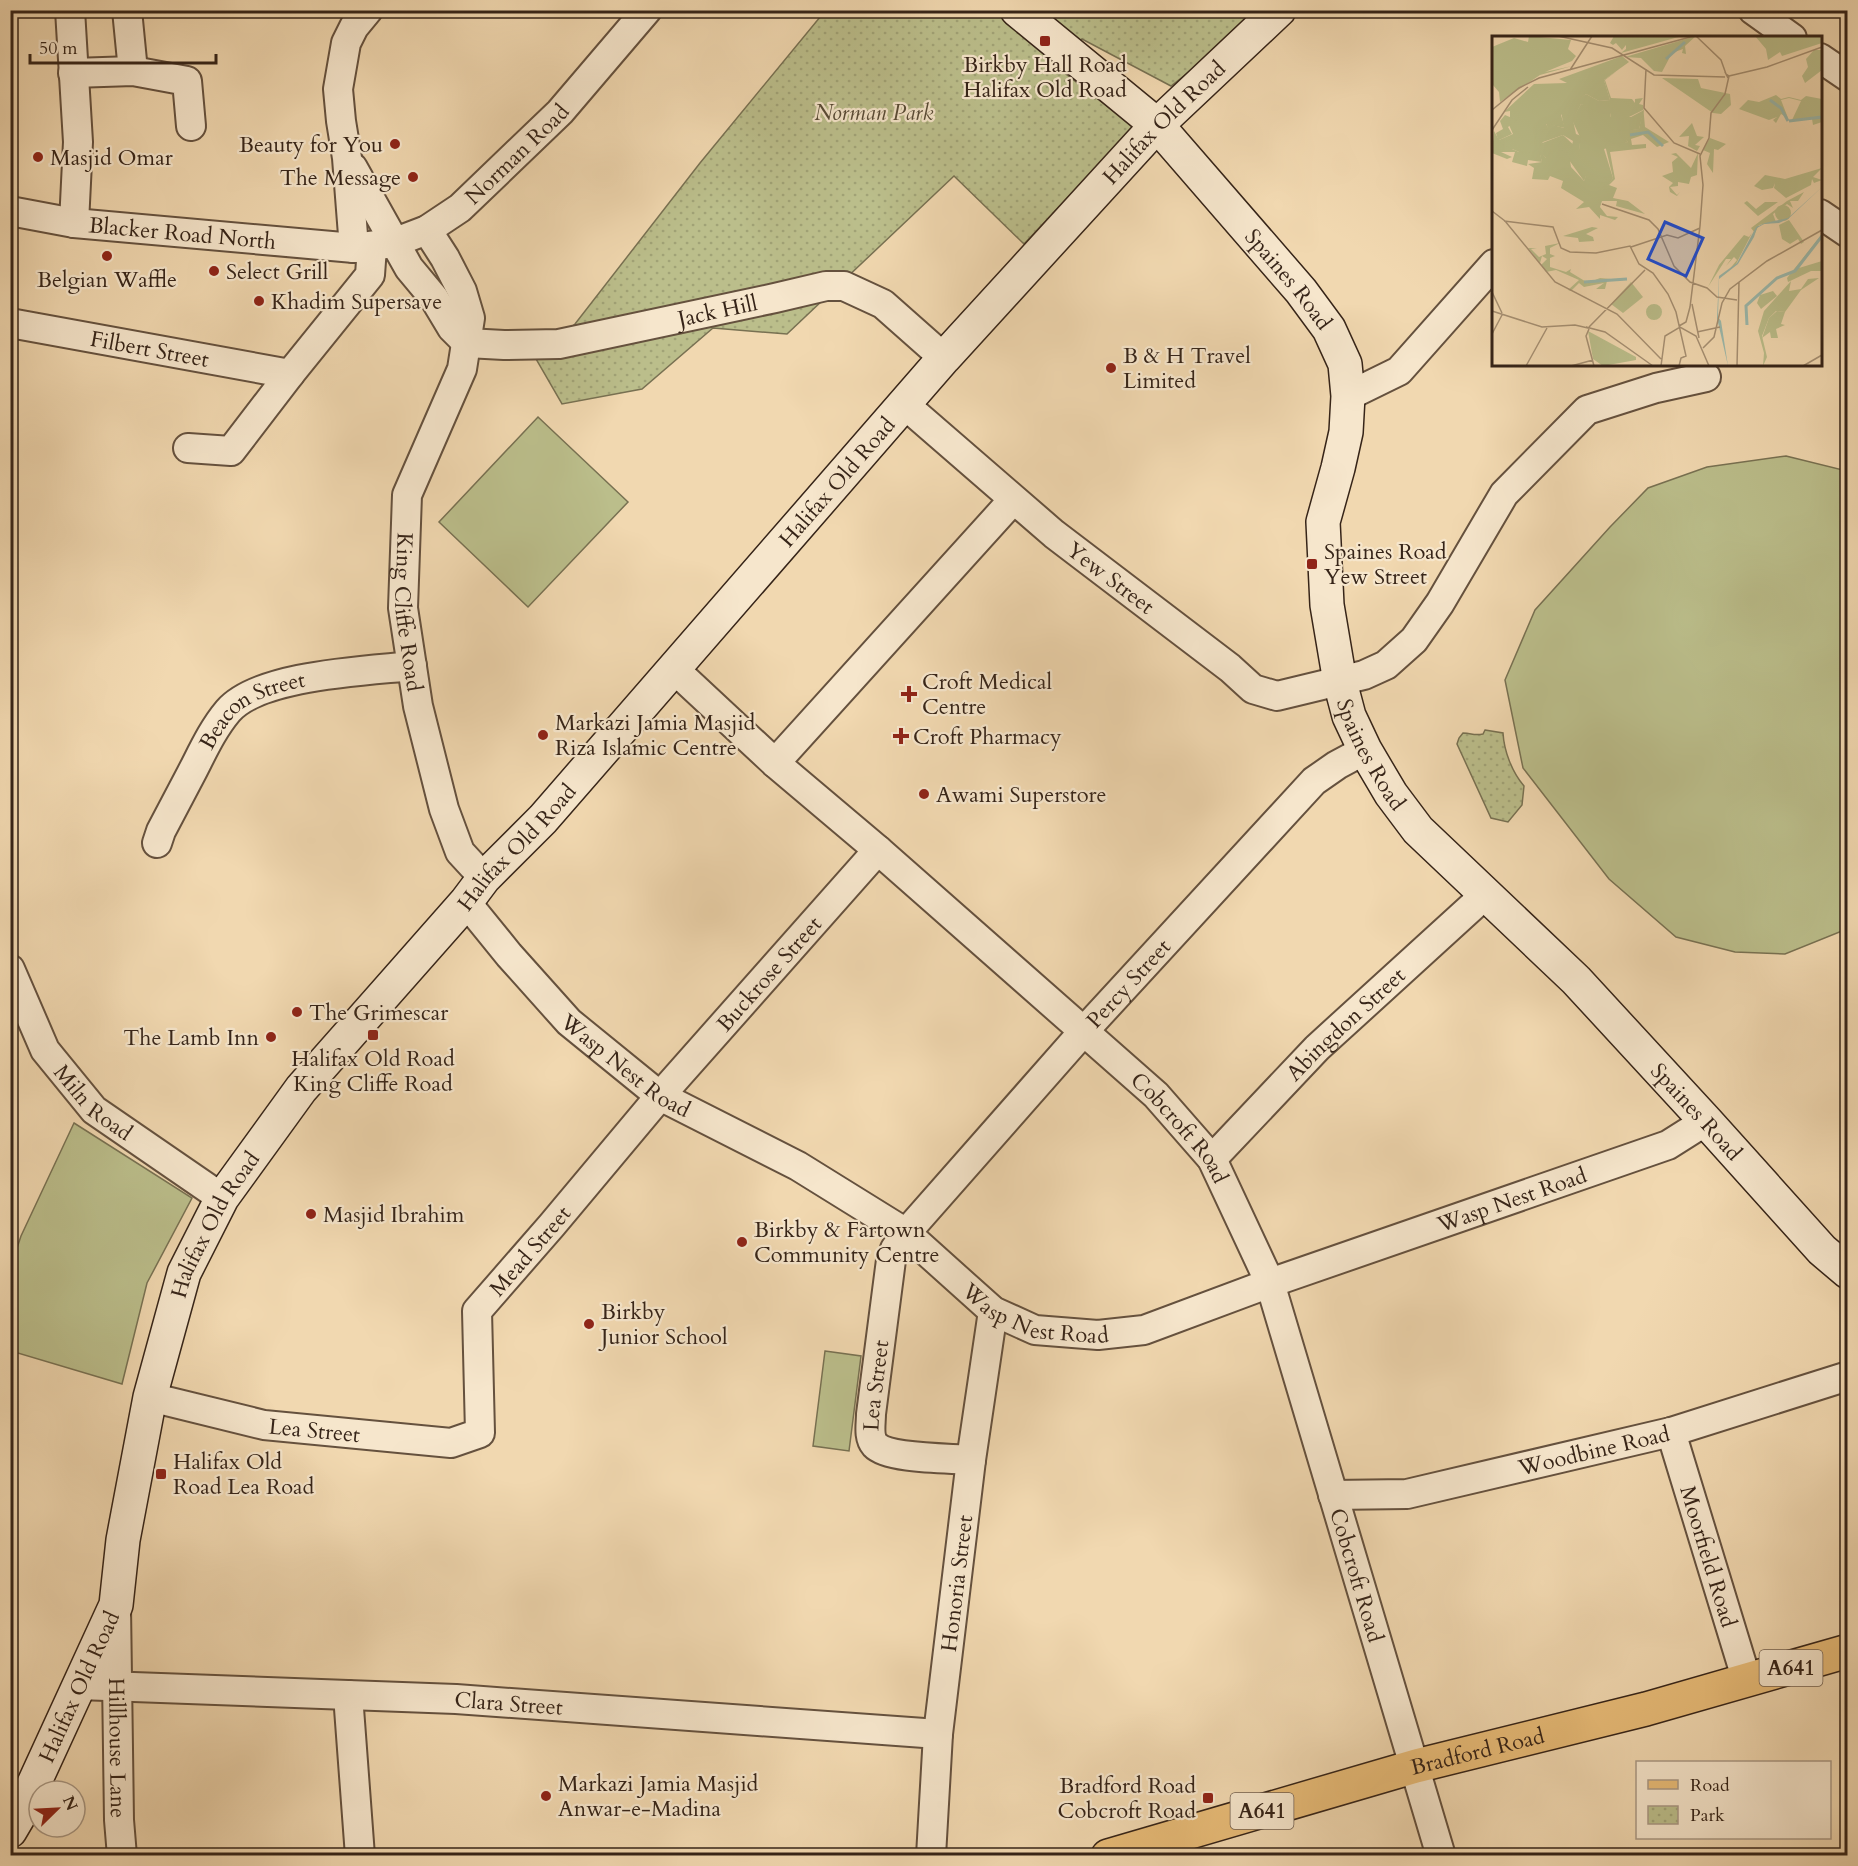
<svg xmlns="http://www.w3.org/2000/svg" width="1858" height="1866" viewBox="0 0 1858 1866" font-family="Cardo,serif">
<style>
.grass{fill:#bbbe8b;stroke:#787152;stroke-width:1.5}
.park{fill:url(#park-dots);stroke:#787152;stroke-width:1.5}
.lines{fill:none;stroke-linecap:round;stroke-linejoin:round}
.street-casing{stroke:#65513e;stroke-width:32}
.secondary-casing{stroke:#362418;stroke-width:36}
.primary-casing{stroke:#362418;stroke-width:36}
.street{stroke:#f6e6cc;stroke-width:28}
.secondary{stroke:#f6e6cc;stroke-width:33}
.primary{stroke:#e8bc78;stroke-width:33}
.poi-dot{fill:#8f2418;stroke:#f6e6cc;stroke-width:2}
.labels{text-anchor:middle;stroke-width:4.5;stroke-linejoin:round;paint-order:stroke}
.shield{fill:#f6e6cc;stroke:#705e4e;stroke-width:1.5}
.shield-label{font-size:21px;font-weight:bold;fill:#362418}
.poi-label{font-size:22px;fill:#362418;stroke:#f6e6cc;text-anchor:start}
.park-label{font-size:22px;font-style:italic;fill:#574a35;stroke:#f6e6cc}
.street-label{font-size:22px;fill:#362418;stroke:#f6e6cc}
.inset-river{fill:none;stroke:#9bb9ad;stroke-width:3}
.inset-road{fill:none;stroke:#a69073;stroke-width:1.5}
.view{fill:#1d4ed8;fill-opacity:0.15;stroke:#1d4ed8;stroke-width:3}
.inset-edge{fill:none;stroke:#362418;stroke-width:3}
</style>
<defs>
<pattern id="park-dots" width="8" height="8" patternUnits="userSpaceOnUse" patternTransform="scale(1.5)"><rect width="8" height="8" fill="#bbbe8b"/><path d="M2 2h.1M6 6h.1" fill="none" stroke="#a1a377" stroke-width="1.8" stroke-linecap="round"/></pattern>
</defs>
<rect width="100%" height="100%" fill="#f1d8b0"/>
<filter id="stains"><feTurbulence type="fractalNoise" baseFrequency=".00333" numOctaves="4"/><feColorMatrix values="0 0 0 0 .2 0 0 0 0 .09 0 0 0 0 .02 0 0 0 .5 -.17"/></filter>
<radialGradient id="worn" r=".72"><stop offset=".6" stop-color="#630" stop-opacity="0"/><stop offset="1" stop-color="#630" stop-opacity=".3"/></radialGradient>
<!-- grass -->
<g class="grass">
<path d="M 538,417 L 628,502 L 528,607 L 439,522 Z"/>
<path d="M 1786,456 L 1847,471 L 1847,929 L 1785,954 L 1735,952 L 1676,937 L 1609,879 L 1523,768 L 1505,680 L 1535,610 L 1610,527 L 1648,488 L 1707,467 Z"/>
<path d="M 74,1123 L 192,1198 L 147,1283 L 122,1384 L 11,1351 L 11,1266 L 21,1236 Z"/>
<path d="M 825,1351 L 861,1356 L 849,1451 L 813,1446 Z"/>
</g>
<!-- park -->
<g class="park">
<path d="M 825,11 L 1274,11 L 1231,39 L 1171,86 L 1082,39 L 1058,68 L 1134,127 L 1024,244 L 954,176 L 787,334 L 713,328 L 642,389 L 562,404 L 536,359 L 575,324 L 700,163 Z"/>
<path d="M 1485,730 L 1503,733 C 1504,751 1512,772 1524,786 L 1522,805 L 1508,822 L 1491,818 L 1457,744 L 1459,738 L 1463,733 C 1472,733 1473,736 1483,734 Z"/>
</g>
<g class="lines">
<defs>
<g id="street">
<path d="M 70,10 L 78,142 L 74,223"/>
<path d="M 127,10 L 133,71"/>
<path d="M 1753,10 L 1792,38"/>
<path d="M 1820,58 L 1848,77"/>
<path d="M 73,73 L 133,71 L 187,81 L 191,126"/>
<path d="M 353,168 L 409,268 L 434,298 L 452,328 L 467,343"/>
<path id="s1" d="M 10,211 L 74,223 L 354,248 L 393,243 L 427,230 L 460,208 L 560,112 L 647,10"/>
<path d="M 1820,214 L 1848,233"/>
<path id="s2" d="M 427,230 L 445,258 L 462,291 L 470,318 L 462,369 L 407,495 L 403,608 L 418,706 L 444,809 L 460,852 L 484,878"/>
<path d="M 354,248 L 347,158 L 341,121 L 338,89 L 346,43 L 354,27 L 368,10"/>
<path id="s3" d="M 10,323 L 290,374"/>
<path id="s4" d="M 467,343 L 504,345 L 559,344 L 775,298 L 826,286 L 844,286 L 883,304 L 944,358"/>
<path d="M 1348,396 L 1399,371 L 1494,264"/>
<path id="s5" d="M 904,404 L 1054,534 L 1230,668 L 1253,689 L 1277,696 L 1364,675 L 1386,665 L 1414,640 L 1440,603 L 1504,494 L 1587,410 L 1656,388 L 1706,377"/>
<path d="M 188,448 L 231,451 L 290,374 L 370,275 L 372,247"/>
<path id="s6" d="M 674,669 L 775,763 L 878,850 L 1156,1095 L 1212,1159 L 1270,1283 L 1441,1856"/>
<path d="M 775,763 L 1013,500"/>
<path id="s7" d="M 157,843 L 161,831 C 171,812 181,793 191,774 C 202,753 212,730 228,711 C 259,675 365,671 412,666"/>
<path id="s8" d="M 466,902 L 509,955 L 569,1022 L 660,1096 L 798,1166 L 906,1233 L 993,1311 L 1035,1330 L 1098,1335 L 1144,1330 L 1270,1283 L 1668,1145 L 1706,1121"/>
<path id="s9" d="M 10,969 L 45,1050 L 94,1110 L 222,1198"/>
<path id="s10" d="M 1212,1159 L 1317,1048 L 1486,894"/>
<path id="s11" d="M 150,1397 L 264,1425 L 451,1443 L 480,1433 L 477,1311 L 552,1225 L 660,1096 L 878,850"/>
<path id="s12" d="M 1671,1432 L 1747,1681"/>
<path id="s13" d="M 971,1460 C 951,1458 888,1459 875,1445 C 868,1437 871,1424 871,1414 L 891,1260 L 895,1249 L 906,1233 L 1083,1032 L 1314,781 L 1337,765 L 1365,750"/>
<path id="s14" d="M 1333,1495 L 1407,1494 L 1671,1432 L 1848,1376"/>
<path id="s15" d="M 116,1607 L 119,1820 L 122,1856"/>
<path id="s16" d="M 79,1685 L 456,1699 L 938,1734"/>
<path d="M 348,1695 L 360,1856"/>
<path id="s17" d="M 931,1856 L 938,1734 L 971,1460 L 993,1311"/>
</g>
<g id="secondary">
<path id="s18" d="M 1017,10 L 1157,125 L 1301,291 L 1329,329 L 1345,364 L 1348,396 L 1346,432 L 1338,468 L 1323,522 L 1327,605 L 1340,682 L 1349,716 L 1365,750 L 1391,794 L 1418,830 L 1576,980 L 1706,1121 L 1822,1250 L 1848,1272"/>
<path id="s19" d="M 10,1831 L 20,1814 L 116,1605 L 123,1540 L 150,1397 L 184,1273 L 222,1198 L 301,1089 L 466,902 L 484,878 L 543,819 L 944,358 L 1157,125 L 1279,10"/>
</g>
<g id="primary">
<path id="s20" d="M 1108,1856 L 1416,1766 L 1646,1709 L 1848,1651"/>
</g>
</defs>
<!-- street casing -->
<use href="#street" class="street-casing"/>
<!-- secondary casing -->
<use href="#secondary" class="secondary-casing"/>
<!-- primary casing -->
<use href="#primary" class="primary-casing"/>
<!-- street -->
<use href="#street" class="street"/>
<!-- secondary -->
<use href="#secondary" class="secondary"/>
<!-- primary -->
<use href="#primary" class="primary"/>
</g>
<!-- markers -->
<g class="poi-dot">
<rect x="1039" y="35" width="12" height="12" rx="3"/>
<circle cx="395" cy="144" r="6"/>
<circle cx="38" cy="157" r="6"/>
<circle cx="413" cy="177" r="6"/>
<circle cx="107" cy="256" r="6"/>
<circle cx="214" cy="271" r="6"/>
<circle cx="259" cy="301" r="6"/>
<circle cx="1111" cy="368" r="6"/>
<rect x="1306" y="558" width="12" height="12" rx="3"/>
<path d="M906 685h6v6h6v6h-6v6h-6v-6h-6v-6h6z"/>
<circle cx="543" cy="735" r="6"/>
<path d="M898 727h6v6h6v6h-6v6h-6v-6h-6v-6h6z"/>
<circle cx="924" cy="794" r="6"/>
<circle cx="297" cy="1012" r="6"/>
<rect x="367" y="1029" width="12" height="12" rx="3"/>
<circle cx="271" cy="1037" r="6"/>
<circle cx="311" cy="1214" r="6"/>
<circle cx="742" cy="1242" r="6"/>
<circle cx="589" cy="1324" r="6"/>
<rect x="155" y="1468" width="12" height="12" rx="3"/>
<circle cx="546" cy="1796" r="6"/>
<rect x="1202" y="1792" width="12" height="12" rx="3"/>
</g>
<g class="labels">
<!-- shield labels -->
<g class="shield">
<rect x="1759.5" y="1650" width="63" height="36" rx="4.5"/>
<rect x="1230.5" y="1793" width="63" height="36" rx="4.5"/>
</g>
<g class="shield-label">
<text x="1791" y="1675">A641</text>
<text x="1262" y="1818">A641</text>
</g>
<!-- poi labels -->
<g class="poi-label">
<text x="1045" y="72" text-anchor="middle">Birkby Hall Road<tspan x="1045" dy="25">Halifax Old Road</tspan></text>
<text x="383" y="152" text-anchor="end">Beauty for You</text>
<text x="50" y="165">Masjid Omar</text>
<text x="401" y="185" text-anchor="end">The Message</text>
<text x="226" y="279">Select Grill</text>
<text x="107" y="287" text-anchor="middle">Belgian Waffle</text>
<text x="271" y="309">Khadim Supersave</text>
<text x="1123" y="363">B &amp; H Travel<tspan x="1123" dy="25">Limited</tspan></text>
<text x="1324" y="559">Spaines Road<tspan x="1324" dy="25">Yew Street</tspan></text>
<text x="922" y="689">Croft Medical<tspan x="922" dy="25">Centre</tspan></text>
<text x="555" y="730">Markazi Jamia Masjid<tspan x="555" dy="25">Riza Islamic Centre</tspan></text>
<text x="913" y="744">Croft Pharmacy</text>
<text x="936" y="802">Awami Superstore</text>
<text x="309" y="1020">The Grimescar</text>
<text x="259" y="1045" text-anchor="end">The Lamb Inn</text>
<text x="373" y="1066" text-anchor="middle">Halifax Old Road<tspan x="373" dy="25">King Cliffe Road</tspan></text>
<text x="323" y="1222">Masjid Ibrahim</text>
<text x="754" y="1237">Birkby &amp; Fartown<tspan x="754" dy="25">Community Centre</tspan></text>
<text x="601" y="1319">Birkby<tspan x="601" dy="25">Junior School</tspan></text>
<text x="173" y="1469">Halifax Old<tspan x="173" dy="25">Road Lea Road</tspan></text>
<text x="558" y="1791">Markazi Jamia Masjid<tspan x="558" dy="25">Anwar-e-Madina</tspan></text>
<text x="1196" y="1793" text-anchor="end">Bradford Road<tspan x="1196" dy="25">Cobcroft Road</tspan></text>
</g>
<!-- park labels -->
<g class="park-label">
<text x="874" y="120">Norman Park</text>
</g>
<!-- street labels -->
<g class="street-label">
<text dy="8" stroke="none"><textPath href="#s19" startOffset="2104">Halifax Old Road</textPath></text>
<text dy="8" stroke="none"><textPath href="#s1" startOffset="540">Norman Road</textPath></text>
<text dy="8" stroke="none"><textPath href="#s1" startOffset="174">Blacker Road North</textPath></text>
<text dy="8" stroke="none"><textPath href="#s18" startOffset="384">Spaines Road</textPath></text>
<text dy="8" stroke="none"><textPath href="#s4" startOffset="254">Jack Hill</textPath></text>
<text dy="8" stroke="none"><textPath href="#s3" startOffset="142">Filbert Street</textPath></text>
<text dy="8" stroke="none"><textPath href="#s19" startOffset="1618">Halifax Old Road</textPath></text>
<text dy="8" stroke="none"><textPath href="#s5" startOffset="270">Yew Street</textPath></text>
<text dy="8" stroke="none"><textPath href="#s2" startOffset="405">King Cliffe Road</textPath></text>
<text dy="8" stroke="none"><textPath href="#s7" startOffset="171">Beacon Street</textPath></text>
<text dy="8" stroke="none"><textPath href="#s18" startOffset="888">Spaines Road</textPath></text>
<text dy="8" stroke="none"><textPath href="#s19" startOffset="1132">Halifax Old Road</textPath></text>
<text dy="8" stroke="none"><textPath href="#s11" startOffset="904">Buckrose Street</textPath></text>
<text dy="8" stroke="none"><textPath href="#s13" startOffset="651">Percy Street</textPath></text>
<text dy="8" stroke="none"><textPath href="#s10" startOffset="190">Abingdon Street</textPath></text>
<text dy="8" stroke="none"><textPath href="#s8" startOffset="230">Wasp Nest Road</textPath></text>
<text dy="8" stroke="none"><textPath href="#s9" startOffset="160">Miln Road</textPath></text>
<text dy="8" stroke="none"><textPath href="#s18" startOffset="1374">Spaines Road</textPath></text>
<text dy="8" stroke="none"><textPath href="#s6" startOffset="684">Cobcroft Road</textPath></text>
<text dy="8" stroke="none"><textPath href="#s8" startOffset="1220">Wasp Nest Road</textPath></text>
<text dy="8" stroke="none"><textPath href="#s19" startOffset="646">Halifax Old Road</textPath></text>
<text dy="8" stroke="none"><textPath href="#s11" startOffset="538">Mead Street</textPath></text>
<text dy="8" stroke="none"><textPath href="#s8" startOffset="716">Wasp Nest Road</textPath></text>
<text dy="8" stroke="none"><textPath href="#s13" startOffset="159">Lea Street</textPath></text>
<text dy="8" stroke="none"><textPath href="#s11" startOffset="168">Lea Street</textPath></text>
<text dy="8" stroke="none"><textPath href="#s14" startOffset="266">Woodbine Road</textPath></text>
<text dy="8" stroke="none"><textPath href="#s12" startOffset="130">Moorfield Road</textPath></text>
<text dy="8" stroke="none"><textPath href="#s6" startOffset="1170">Cobcroft Road</textPath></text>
<text dy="8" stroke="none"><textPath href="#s17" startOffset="274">Honoria Street</textPath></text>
<text dy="8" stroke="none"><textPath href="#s19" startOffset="160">Halifax Old Road</textPath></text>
<text dy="8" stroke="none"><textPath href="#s16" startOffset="430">Clara Street</textPath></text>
<text dy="8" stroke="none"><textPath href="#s15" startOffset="141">Hillhouse Lane</textPath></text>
<text dy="8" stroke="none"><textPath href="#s20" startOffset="384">Bradford Road</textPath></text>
</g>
</g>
<!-- overview -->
<g transform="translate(1492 36)">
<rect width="330" height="330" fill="#f1d8b0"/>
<path d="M 37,0 L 79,4 L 76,13 L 84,20 L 80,25 L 53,36 L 80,30 L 48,39 L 8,66 L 7,56 L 0,48 L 0,11 L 22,2 L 36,6 ZM 122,0 L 190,0 L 129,17 L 134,13 L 134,9 L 130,14 L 124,7 L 121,9 L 118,7 ZM 204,0 L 193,10 L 194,18 L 190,17 L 191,13 L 180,17 L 170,36 L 162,35 L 149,22 L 133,21 ZM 263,0 L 330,0 L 330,7 L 290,20 L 288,16 L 276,24 L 274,13 ZM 130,20 L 137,26 L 112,44 L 118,64 L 107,65 L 94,58 L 69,79 L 73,92 L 54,88 L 57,93 L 43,107 L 20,113 L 27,116 L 71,99 L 87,114 L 88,101 L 80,84 L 89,68 L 119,77 L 118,81 L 139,81 L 152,74 L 147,93 L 128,96 L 136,106 L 112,113 L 121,142 L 115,151 L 94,140 L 92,145 L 77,124 L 54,122 L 48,117 L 50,126 L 36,124 L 35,130 L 20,126 L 23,116 L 9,116 L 20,121 L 15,123 L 0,117 L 2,95 L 7,104 L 21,98 L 17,89 L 23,84 L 18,84 L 18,75 L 12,76 L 42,48 L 75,47 L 67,43 ZM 281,255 L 285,260 L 269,273 L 265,267 L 268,259 ZM 285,275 L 293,276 L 289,288 L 293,289 L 284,293 L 286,302 L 279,302 L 278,296 L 270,302 L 277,282 Z" fill="#bbbe8b"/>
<path d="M 322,14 L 330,14 L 330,34 L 313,47 L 310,40 L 316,31 L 314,23 ZM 125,35 L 113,44 L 119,62 L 140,63 L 143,67 L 143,63 L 151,62 L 147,68 L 151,69 L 153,91 L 177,106 L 165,111 L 151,99 L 139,103 L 140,109 L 154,108 L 154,112 L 118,116 L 123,143 L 117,149 L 125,152 L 121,162 L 136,165 L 153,178 L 124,170 L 125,165 L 110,165 L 108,171 L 115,180 L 126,181 L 123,184 L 108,179 L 108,183 L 97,171 L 84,173 L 92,166 L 69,152 L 71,145 L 58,140 L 56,144 L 40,143 L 42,132 L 36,128 L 50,126 L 47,115 L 54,122 L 60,115 L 69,114 L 77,117 L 79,131 L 92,145 L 94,139 L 115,150 L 121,142 L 113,109 L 136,106 L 124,95 L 147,93 L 151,74 L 133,83 L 118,82 L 119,77 L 110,78 L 89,68 L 81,84 L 84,98 L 89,100 L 87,114 L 79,113 L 81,105 L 71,99 L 51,106 L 42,117 L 27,116 L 7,107 L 4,97 L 11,93 L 8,85 L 13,79 L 25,84 L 16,91 L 20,98 L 7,104 L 8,107 L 26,101 L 42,107 L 45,95 L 56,93 L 54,87 L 72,92 L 69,75 L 94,58 L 107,65 L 118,64 L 112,44 ZM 170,42 L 206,43 L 209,52 L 238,58 L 239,69 L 229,78 L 221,77 ZM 284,59 L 289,63 L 297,61 L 309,64 L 314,60 L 330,63 L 330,86 L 321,89 L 320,83 L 300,84 L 309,65 L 297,62 L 289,64 L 296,82 L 289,78 L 284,87 L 281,84 L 285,81 L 277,84 L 247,73 L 256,64 L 267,66 ZM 200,87 L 205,100 L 212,101 L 203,109 L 208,110 L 205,115 L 196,110 L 197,100 L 187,101 ZM 218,102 L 234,108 L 226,114 L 222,113 L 221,137 L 215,128 L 218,117 L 211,114 ZM 184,117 L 199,132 L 206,117 L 205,139 L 199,141 L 197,148 L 186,146 L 186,150 L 178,151 L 185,159 L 188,156 L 185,160 L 178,156 L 177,151 L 181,147 L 170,140 L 181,136 L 180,126 L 186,121 L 179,118 ZM 330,132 L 321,141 L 330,144 L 322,147 L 320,143 L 319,149 L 294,162 L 282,152 L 283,147 L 281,152 L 270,154 L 262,150 L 273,139 L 293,143 ZM 312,156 L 306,165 L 298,165 L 301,172 L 295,168 L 281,178 L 284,186 L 267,189 L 263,197 L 259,192 L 295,165 ZM 100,191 L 106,192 L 94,198 L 101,201 L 102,205 L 87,206 L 86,202 L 71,200 ZM 260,197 L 244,228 L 236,235 L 245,224 L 242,221 L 234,230 L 239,223 L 234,223 L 216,251 L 227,229 L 252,199 L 257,201 ZM 330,198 L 307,232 L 330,225 L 330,235 L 319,235 L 296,246 L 295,242 ZM 68,207 L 58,212 L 58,218 L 63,220 L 58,222 L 58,231 L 74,236 L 79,233 L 78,236 L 96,247 L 108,242 L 130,244 L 115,245 L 113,253 L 104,253 L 112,247 L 92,251 L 87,247 L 79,255 L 76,254 L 87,244 L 64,234 L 54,236 L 49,229 L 55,223 L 50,220 L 48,227 L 36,212 L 45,212 L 39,213 L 47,221 L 54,218 L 53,210 ZM 327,242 L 309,254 L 293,276 L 284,275 L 277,282 L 270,300 L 275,321 L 271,330 L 272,317 L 266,295 L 272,275 L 299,245 L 297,255 L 309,253 L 316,243 Z" fill="#bbbe8b"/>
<path d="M 139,246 L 151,261 L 131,277 L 119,268 Z" fill="#bbbe8b"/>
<path d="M 255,165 L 264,173 L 273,166 L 286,166 L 266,180 L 252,167 ZM283 177a8 8 0 1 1 16 0a8 8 0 1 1-16 0ZM 297,184 L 312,206 L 309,208 L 306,203 L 298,208 L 290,203 L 287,189 ZM154 276a8 8 0 1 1 16 0a8 8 0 1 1-16 0ZM 96,295 L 144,321 L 144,324 L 111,330 L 101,323 Z" fill="#bbbe8b"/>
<path d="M 330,151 L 296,183 L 287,187 L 272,188 L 265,192 L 262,201 L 246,228 L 227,243 L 226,281 L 229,285 L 236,330 L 225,282 L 227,240 L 245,227 L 264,191 L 273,187 L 296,182 Z" fill="#9bb9ad"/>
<path class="inset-river" d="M 174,23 L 193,6M 278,64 L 289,72 L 296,85M 297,85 L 330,81M 138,99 L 156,96 L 171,110M 92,246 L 135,243M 255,289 L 254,270 L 285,242 L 303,235 L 330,200"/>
<path class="inset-road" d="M 66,0 L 120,12 L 162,39 L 233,41M 204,0 L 229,24 L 234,38M 154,33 L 152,72 L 182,107 L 208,118M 78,34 L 100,0M 237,40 L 275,31 L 330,11M 0,74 L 27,52 L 47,42 L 202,0M 0,94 L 20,64 L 36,51M 110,168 L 157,184 L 166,193 L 182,230 L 198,246 L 215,252 L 225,261 L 245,264M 0,175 L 13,185 L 63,246 L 125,278 L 169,323M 12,185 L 61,191 L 69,212 L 78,216 L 104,217 L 138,210 L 147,228 L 161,237 L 176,258 L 184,276 L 194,320 L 189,322 L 187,330M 139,211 L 175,199 L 186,202 L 208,192M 0,256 L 10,277M 200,268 L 207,302M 0,275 L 50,291 L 83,289 L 96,292M 187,290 L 194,286 L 198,271 L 208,190 L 211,149 L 208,120 L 217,102 L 219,77 L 233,58 L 237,40 L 234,38 L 236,42M 94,291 L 113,296 L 161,330M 97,291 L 153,234M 97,293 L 94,300 L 102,330M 205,296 L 228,291M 0,298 L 10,279M 211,312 L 222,301 L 230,267 L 238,253 L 275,225 L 330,194M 34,330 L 55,292M 79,330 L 101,324M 169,330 L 173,300 L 188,291 L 204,300 L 217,330M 245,330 L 247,246M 311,330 L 330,319"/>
<path class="view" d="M 173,186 L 211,202 L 194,240 L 156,223 Z"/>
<rect width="330" height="330" class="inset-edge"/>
</g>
<!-- margin -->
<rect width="1858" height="1866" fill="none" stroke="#f1d8b0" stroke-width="36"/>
<rect x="12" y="12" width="1834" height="1842" fill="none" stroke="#362418" stroke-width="3"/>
<rect x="18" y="18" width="1822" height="1830" fill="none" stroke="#362418" stroke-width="1.5"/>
<!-- legend -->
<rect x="1636" y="1761" width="195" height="78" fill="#f6e6cc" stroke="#a99884" stroke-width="1.5"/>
<rect x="1648" y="1780" width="30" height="9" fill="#e8bc78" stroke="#a99884" stroke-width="1.5"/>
<text x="1690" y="1791" font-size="18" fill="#362418">Road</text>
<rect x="1648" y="1806" width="30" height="18" fill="url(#park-dots)" stroke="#a99884" stroke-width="1.5"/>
<text x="1690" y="1821" font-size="18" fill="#362418">Park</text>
<!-- north arrow -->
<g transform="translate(57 1809) rotate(66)"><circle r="28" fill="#f6e6cc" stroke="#a99884" stroke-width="1.5"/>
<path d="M0-4.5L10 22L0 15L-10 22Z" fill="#8f2418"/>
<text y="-9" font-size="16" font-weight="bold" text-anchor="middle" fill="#362418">N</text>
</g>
<!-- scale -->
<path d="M30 54v9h186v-9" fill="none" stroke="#362418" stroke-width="3"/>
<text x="39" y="54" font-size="18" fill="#362418" stroke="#f6e6cc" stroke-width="4.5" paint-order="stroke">50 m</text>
<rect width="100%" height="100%" filter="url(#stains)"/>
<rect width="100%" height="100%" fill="url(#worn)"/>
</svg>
